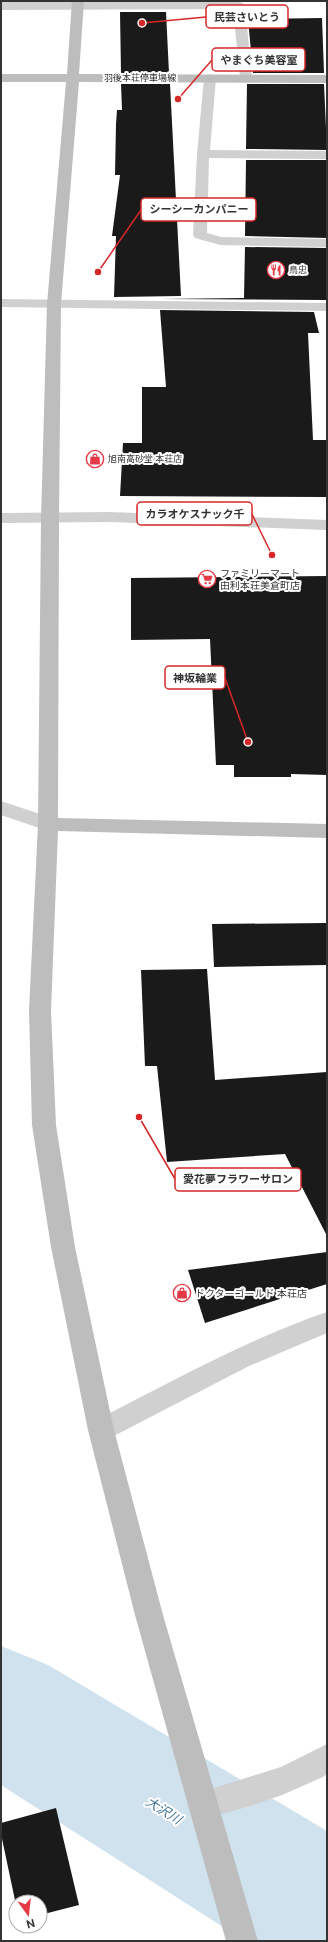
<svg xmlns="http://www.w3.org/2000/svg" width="328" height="1942" viewBox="0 0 328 1942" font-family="'Public Sans','Noto Sans JP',sans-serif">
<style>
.water{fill:#cfe2ee}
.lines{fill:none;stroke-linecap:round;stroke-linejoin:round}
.river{fill:#cfe2ee;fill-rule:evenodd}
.building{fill:#1a1a1a}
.lane{fill:#d0d0d0;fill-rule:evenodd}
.street{fill:#d0d0d0;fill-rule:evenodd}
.secondary{fill:#bdbdbd;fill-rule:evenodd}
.labels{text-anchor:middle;stroke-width:4;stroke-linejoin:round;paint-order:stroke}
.far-street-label{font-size:9px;fill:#333;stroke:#fff}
.far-poi-label{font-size:9px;fill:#333;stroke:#fff;text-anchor:start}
.poi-label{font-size:10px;fill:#333;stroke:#fff;text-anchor:start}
.near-water-label{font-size:13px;font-style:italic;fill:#3f7597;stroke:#fff}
.leader{fill:none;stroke:#d62828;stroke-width:1.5}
.callout-dot{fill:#d62828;stroke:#fff;stroke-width:1.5}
.callout{fill:#fff;stroke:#d62828;stroke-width:1.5}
.callout-label{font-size:11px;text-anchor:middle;font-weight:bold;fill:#333}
</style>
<rect width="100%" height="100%" fill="#fff"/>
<!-- water -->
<path class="water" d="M 1,1668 L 42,1687 L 59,1769 L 1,1732 Z"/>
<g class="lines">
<!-- river -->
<path class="river" d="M 1,1646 L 48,1665 L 327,1831 L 327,1941 L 245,1941 L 1,1785 Z"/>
</g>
<!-- building -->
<g class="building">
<path d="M 120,12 L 166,12 L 169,73 L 121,73 Z"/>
<path d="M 322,18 L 324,73 L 253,73 L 248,19 Z"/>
<path d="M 121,84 L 170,84 L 181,296 L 114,297 L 116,236 L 112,236 L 120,175 L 115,175 L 116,124 L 117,110 L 122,110 Z"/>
<path d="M 247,84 L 324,84 L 327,150 L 246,149 Z"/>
<path d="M 246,160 L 327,160 L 327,238 L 245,236 Z"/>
<path d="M 245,247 L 327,248 L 327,300 L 159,299 L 244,298 Z"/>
<path d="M 160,310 L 314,312 L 319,333 L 308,333 L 313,440 L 327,440 L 327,497 L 120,496 L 123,443 L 142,443 L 142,387 L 166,387 Z"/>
<path d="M 327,576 L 327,775 L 291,774 L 291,777 L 234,777 L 234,765 L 216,765 L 210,639 L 131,640 L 131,578 Z"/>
<path d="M 327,923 L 327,965 L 214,967 L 212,924 Z"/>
<path d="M 207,969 L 215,1080 L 327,1072 L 327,1236 L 285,1154 L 167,1162 L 157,1066 L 145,1066 L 141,970 Z"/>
<path d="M 327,1252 L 327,1284 L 205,1323 L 188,1270 Z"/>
<path d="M 56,1808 L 79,1905 L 40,1915 L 40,1902 L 16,1902 L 16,1905 L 1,1834 L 1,1823 Z"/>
</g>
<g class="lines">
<!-- lane -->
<g class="lane">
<path d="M 210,74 L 216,78 L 210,150 L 327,151 L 327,159 L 209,158 L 207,233 L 221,237 L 327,239 L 327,247 L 220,245 L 195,238 L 193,235 L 197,154 L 204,78 Z"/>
<path d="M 327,1312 L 327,1333 L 249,1366 L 110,1438 L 101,1441 L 92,1438 L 88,1430 L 92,1422 C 169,1383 245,1340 327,1312 Z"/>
<path d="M 327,1744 L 327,1774 L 323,1777 L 282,1795 L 250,1806 L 202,1820 L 192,1815 L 187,1805 L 192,1795 L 281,1767 Z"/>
</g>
<!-- street -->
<g class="street">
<path d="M 239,1 L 245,5 L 252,78 L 246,82 L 240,78 L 233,9 L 1,10 L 1,2 Z"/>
<path d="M 1,299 L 327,303 L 327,311 L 1,307 Z"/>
<path d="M 109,512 L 327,520 L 327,530 L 109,522 L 1,523 L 1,513 Z"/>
<path d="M 1,801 L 55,819 L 58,824 L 55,829 L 48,831 L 1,815 Z"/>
</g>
<!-- secondary -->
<path class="secondary" d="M 72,1 L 84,1 L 79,74 L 327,75 L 327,83 L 79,82 L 61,304 L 59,519 L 58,818 L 327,824 L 327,838 L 58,831 L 51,1011 L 56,1125 L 75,1247 L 114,1430 L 163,1615 L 258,1941 L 226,1941 L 135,1615 L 88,1430 L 51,1247 L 32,1125 L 29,1011 L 38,824 L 41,519 L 47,304 L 66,82 L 1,82 L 1,74 L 67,74 Z"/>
</g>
<!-- icons -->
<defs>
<symbol id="restaurant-ring" viewBox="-11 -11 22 22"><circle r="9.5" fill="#fff" stroke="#e63946" stroke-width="1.5"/><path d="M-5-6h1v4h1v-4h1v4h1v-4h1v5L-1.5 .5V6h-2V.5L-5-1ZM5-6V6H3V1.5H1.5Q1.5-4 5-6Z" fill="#e63946"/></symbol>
<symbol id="shop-ring" viewBox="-11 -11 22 22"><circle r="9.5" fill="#fff" stroke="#e63946" stroke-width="1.5"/><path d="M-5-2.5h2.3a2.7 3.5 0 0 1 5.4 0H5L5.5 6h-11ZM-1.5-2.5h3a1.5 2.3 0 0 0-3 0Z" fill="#e63946"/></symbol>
<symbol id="supermarket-ring" viewBox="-11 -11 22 22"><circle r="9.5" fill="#fff" stroke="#e63946" stroke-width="1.5"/><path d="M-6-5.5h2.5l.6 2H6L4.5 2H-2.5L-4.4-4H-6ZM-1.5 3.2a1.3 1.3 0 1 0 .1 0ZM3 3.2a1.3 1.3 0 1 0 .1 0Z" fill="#e63946"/></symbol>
</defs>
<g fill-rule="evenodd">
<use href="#restaurant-ring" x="266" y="260" width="20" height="20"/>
<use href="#shop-ring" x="85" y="449" width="20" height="20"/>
<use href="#supermarket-ring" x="197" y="569" width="20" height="20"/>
<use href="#shop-ring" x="172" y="1283" width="20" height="20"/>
</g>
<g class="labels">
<!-- far-street labels -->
<g class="far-street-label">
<text x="140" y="81">羽後本荘停車場線</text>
</g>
<!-- far-poi labels -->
<g class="far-poi-label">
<text x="289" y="273">鳥忠</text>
<text x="108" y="462">旭南高砂堂 本荘店</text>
</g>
<!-- poi labels -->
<g class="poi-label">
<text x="220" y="577">ファミリーマート<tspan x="220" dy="12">由利本荘美倉町店</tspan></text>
<text x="195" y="1297">ドクターゴールド 本荘店</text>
</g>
<!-- near-water labels -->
<g class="near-water-label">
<text transform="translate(164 1810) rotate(32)" y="5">大沢川</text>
</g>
</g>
<!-- callouts -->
<path class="leader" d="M142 23L206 17M178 99L212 60M98 272L141 210M272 555L252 514M248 742L225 678M139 1117L175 1179"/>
<g class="callout-dot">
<circle cx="142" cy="23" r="4"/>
<circle cx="178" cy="99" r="4"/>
<circle cx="98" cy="272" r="4"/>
<circle cx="272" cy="555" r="4"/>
<circle cx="248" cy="742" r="4"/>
<circle cx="139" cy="1117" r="4"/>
</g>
<g class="callout">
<rect x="206" y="5" width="82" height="23" rx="4"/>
<rect x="212" y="48" width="93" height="23" rx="4"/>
<rect x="141" y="198" width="115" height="23" rx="4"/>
<rect x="137" y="502" width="115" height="23" rx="4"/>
<rect x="165" y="666" width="60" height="23" rx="4"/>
<rect x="175" y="1168" width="126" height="23" rx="4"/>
</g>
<g class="callout-label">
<text x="247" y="21">民芸さいとう</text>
<text x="259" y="64">やまぐち美容室</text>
<text x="199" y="213">シーシーカンパニー</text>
<text x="195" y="518">カラオケスナック千</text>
<text x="195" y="682">神坂輪業</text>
<text x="238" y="1183">愛花夢フラワーサロン</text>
</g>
<!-- border -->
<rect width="328" height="1942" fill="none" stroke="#333333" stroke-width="4"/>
<!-- north arrow -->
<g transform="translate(28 1914) rotate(165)"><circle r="19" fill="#ffffff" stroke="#adadad"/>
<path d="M0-3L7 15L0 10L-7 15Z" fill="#e63946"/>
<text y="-6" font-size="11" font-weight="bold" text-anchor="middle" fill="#333333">N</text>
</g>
</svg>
